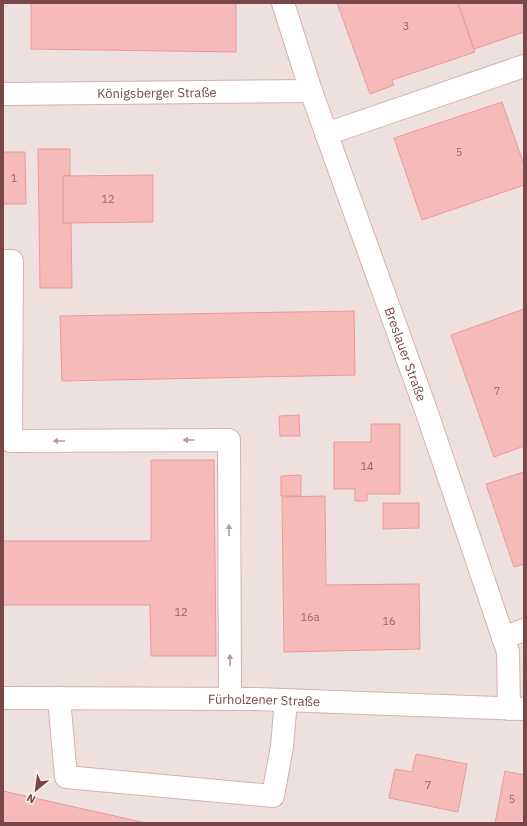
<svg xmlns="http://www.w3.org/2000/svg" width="527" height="826" viewBox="0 0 527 826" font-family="'IBM Plex Sans',sans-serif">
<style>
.industrial{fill:#ede0df}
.building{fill:#f6bbb9;stroke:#ea9a98}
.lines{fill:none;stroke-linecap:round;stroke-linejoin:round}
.minor-casing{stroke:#d6b2ae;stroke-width:24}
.minor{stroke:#fff;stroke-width:22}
.oneway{fill:#b59a9a}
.labels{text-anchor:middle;stroke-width:4;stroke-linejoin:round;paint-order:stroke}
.number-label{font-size:11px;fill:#986464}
.street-label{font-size:13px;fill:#794747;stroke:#fff1ec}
</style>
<rect width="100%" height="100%" fill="#feeae4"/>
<!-- industrial -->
<rect class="industrial" x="3" y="3" width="521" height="820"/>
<!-- building -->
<g class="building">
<path d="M 31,3 L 236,3 L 236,52 L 31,49 Z"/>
<path d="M 337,3 L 458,3 L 475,52 L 392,80 L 394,85 L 370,94 Z"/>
<path d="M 458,3 L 524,3 L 524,32 L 474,49 Z"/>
<path d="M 502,102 L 524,165 L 524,185 L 422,220 L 394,138 Z"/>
<path d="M 38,149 L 70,149 L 70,175 L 63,176 L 63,223 L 71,223 L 72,288 L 40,288 Z"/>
<path d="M 3,152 L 25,152 L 26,204 L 3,204 Z"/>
<path d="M 153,175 L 153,222 L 63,223 L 63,176 Z"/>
<path d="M 524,309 L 524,446 L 494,457 L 451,335 Z"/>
<path d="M 354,311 L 355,375 L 62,381 L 60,316 Z"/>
<path d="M 299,415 L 300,436 L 280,436 L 279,416 Z"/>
<path d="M 371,424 L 400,424 L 400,494 L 367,494 L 367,501 L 355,501 L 355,489 L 334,489 L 334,442 L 371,442 Z"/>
<path d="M 151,460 L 214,460 L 216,656 L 151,656 L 150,605 L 3,605 L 3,541 L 151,541 Z"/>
<path d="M 524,472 L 524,564 L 514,567 L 486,484 Z"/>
<path d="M 301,475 L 301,496 L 281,496 L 281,476 Z"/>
<path d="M 325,496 L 326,585 L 419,584 L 420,649 L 284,652 L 282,497 Z"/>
<path d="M 383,503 L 419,503 L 419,528 L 383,529 Z"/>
<path d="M 416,754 L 467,764 L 458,812 L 389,798 L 395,769 L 412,772 Z"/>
<path d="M 505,771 L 524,775 L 524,823 L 495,823 Z"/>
<path d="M 3,791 L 146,823 L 3,823 Z"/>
</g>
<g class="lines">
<defs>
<g id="minor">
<path id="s1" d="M 283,3 L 311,91 L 427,413 L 508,652 L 509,709"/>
<path id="s2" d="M 3,94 L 311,91"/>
<path d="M 326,134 L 524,66"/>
<path d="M 3,261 L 12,261 L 11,441 L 229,440 L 230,699"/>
<path d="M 503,638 L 524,630"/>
<path id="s3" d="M 3,698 L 256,699 L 524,709"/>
<path d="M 59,698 L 66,777 L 273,796 L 282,746 L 286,700"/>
</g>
</defs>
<!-- minor casing -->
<use href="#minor" class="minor-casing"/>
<!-- minor -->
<use href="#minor" class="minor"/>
</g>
<!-- one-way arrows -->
<defs><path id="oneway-solid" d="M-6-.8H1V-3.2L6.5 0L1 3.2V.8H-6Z"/></defs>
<g class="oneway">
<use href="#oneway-solid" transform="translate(189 440) rotate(180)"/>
<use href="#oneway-solid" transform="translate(59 441) rotate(180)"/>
<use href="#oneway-solid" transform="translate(229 530) rotate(-90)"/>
<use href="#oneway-solid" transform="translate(230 660) rotate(-90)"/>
</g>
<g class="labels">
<!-- number labels -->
<g class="number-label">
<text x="406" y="30">3</text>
<text x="459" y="156">5</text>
<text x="14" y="182">1</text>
<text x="108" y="203">12</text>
<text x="497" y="395">7</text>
<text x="367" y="470">14</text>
<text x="181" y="616">12</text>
<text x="310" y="621">16a</text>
<text x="389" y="625">16</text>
<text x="428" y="789">7</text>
<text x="512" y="803">5</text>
</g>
<!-- street labels -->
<g class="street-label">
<text dy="5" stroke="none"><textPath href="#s2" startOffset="154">Königsberger Straße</textPath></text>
<text dy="5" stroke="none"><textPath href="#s1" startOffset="372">Breslauer Straße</textPath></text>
<text dy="5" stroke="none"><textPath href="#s3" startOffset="261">Fürholzener Straße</textPath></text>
</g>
</g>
<!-- border -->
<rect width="527" height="826" fill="none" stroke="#794747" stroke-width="8"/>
<!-- north arrow -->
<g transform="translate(36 790) rotate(209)" stroke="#fff1ec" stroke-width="3" paint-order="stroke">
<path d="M0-3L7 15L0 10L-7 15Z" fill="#794747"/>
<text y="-6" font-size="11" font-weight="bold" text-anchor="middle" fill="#794747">N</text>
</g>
</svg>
